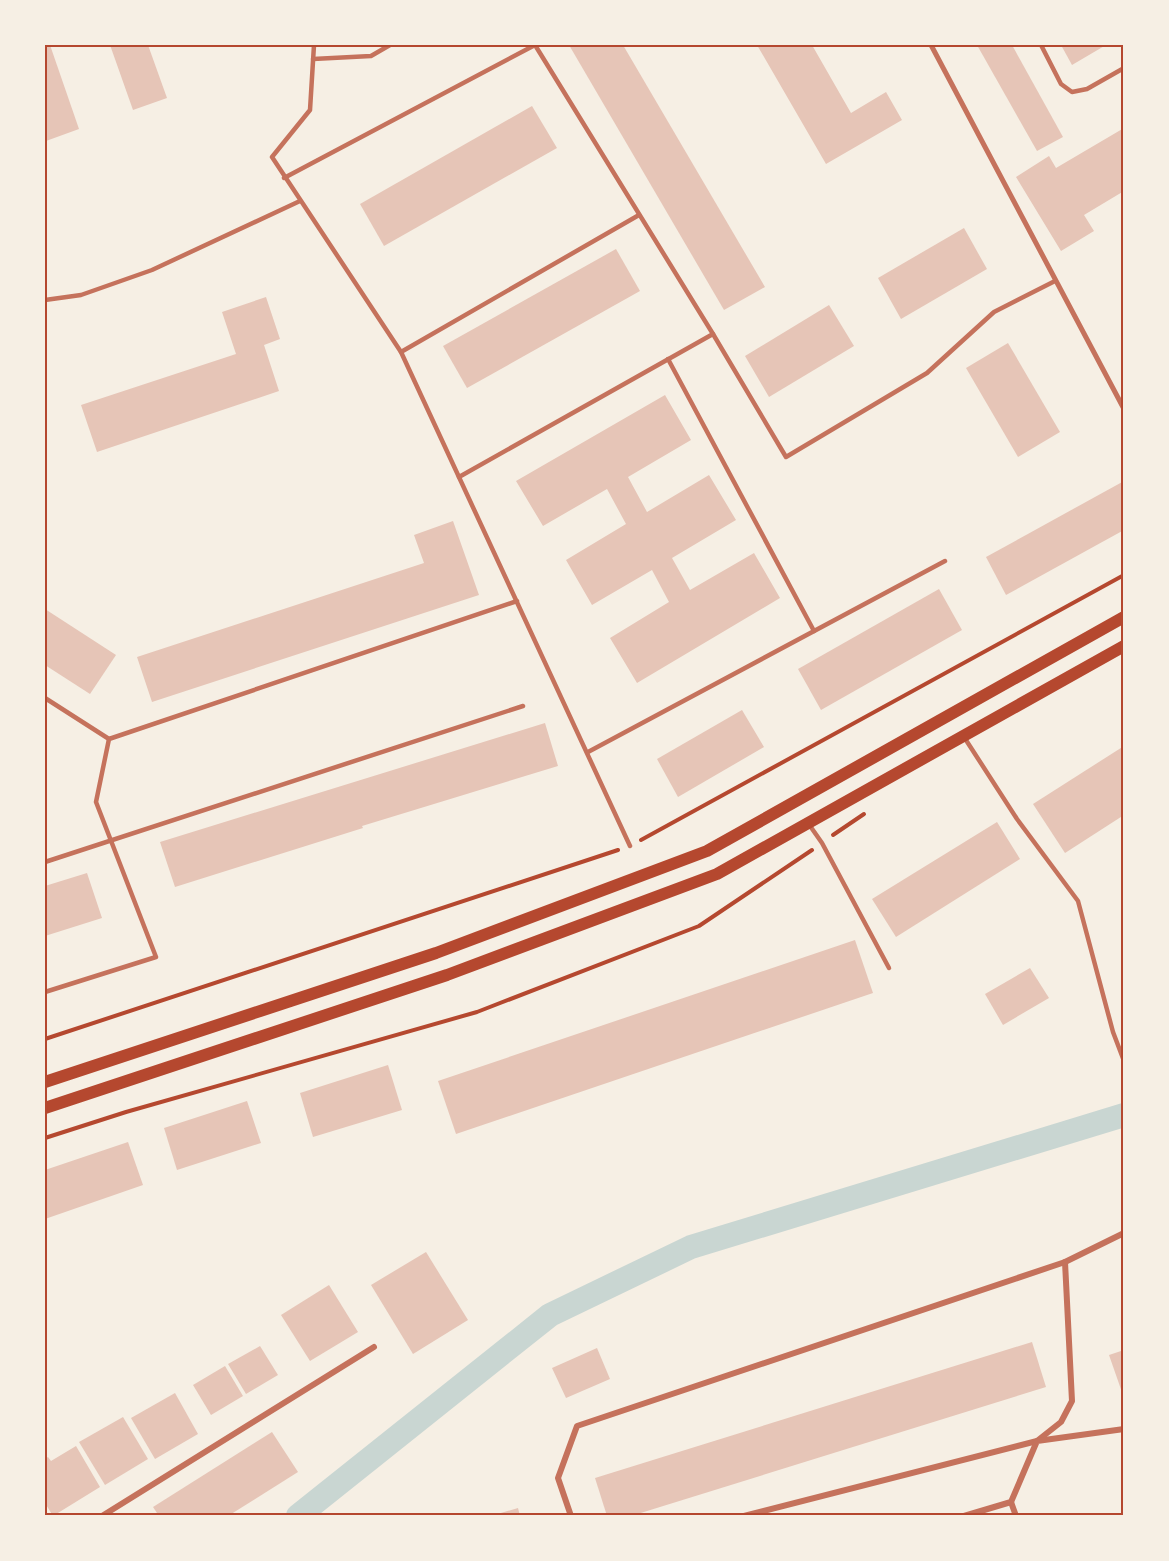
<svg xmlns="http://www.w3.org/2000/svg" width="1169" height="1561" viewBox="0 0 1169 1561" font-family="Ubuntu,sans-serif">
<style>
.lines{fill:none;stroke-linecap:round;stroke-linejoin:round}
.canal{stroke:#c9d6d2;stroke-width:24}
.building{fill:#e6c5b7}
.path{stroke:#b5482f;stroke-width:4}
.service{stroke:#c5725c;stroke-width:4.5}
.pedestrian{stroke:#c5725c;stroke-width:5}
.minor{stroke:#c5725c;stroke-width:6}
.secondary{stroke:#b5482f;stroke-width:12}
.neatline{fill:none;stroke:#b5482f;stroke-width:2}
</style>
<rect width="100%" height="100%" fill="#f6efe4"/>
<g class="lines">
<!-- canal -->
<path class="canal" d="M 298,1516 L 550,1315 L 691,1247 L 1124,1115"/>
</g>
<!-- building -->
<g class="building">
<path d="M 45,45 L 50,45 L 79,129 L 46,141 Z"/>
<path d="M 110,45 L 148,45 L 167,98 L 133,110 Z"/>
<path d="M 569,45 L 623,45 L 765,287 L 724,310 Z"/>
<path d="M 757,45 L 812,45 L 851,113 L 886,92 L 902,120 L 826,164 Z"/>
<path d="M 977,45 L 1012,45 L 1063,137 L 1037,151 Z"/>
<path d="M 1061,45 L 1106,45 L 1072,65 Z"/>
<path d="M 532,106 L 557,148 L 384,246 L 360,204 Z"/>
<path d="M 1124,128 L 1124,191 L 1084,215 L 1094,231 L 1061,251 L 1016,177 L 1049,156 L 1056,168 Z"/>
<path d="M 964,228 L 987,269 L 901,319 L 878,278 Z"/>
<path d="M 616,249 L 640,291 L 467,388 L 443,346 Z"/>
<path d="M 266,297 L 280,339 L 264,345 L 279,391 L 97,452 L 81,405 L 236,354 L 222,312 Z"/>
<path d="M 829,305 L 854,346 L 769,397 L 745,356 Z"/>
<path d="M 1008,343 L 1060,432 L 1018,457 L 966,368 Z"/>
<path d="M 665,395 L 691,440 L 628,477 L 647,512 L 709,475 L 736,520 L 672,558 L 690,590 L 754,553 L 780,598 L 637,683 L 610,638 L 669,602 L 652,570 L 592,605 L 566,560 L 626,524 L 607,489 L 543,526 L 516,481 Z"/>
<path d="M 1124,481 L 1124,530 L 1006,595 L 986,557 Z"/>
<path d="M 453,521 L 479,595 L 152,702 L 137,657 L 424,563 L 414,535 Z"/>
<path d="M 939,589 L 962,630 L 821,710 L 798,669 Z"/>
<path d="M 45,609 L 116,655 L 90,694 L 45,665 Z"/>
<path d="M 742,710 L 764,747 L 678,797 L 657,759 Z"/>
<path d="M 545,723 L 558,766 L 362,826 L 363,828 L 175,887 L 160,842 Z"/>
<path d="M 1124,746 L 1124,815 L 1065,853 L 1033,804 Z"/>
<path d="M 997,822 L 1020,859 L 896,937 L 872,899 Z"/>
<path d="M 87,873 L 102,918 L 45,936 L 45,886 Z"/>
<path d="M 855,940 L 873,993 L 456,1134 L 438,1081 Z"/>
<path d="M 1030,968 L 1049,998 L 1003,1025 L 985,994 Z"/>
<path d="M 388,1065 L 402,1110 L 313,1137 L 300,1093 Z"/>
<path d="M 247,1101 L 261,1143 L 177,1170 L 164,1128 Z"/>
<path d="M 128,1142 L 143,1185 L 45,1219 L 45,1170 Z"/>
<path d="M 426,1252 L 468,1320 L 413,1354 L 371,1285 Z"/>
<path d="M 329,1285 L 358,1332 L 310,1361 L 281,1315 Z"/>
<path d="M 1032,1342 L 1046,1387 L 631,1516 L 607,1516 L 595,1478 Z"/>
<path d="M 260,1346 L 278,1375 L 246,1394 L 228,1364 Z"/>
<path d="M 597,1348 L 610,1379 L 566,1398 L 552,1368 Z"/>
<path d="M 1124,1350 L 1124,1398 L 1109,1355 Z"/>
<path d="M 225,1366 L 243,1396 L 211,1415 L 193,1385 Z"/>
<path d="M 175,1393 L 198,1434 L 155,1459 L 131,1418 Z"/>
<path d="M 123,1417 L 148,1459 L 105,1485 L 79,1442 Z"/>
<path d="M 272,1432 L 298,1472 L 228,1516 L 159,1516 L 153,1507 Z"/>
<path d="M 76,1446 L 100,1487 L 53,1516 L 45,1503 L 45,1459 L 48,1457 L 51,1461 Z"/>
<path d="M 518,1508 L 520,1516 L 494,1516 L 494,1515 Z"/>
</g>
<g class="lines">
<!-- path -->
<g class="path">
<path d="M 833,835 L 864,814"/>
<path d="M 641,840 L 1124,575"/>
<path d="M 45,1039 L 618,850"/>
<path d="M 45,1138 L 126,1112 L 477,1012 L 699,926 L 812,850"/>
</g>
<!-- service -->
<g class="service">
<path d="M 314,45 L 310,110 L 272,157 L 401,352 L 630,846"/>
<path d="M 535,45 L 713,334 L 786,457 L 927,373 L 994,312 L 1055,281"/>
<path d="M 1041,45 L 1061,84 L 1072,92 L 1087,89 L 1124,68"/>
<path d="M 313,59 L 371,56 L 390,45"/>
<path d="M 284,178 L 535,45"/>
<path d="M 45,300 L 81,295 L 152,270 L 300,201"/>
<path d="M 401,352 L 639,215"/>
<path d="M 668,359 L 814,631"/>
<path d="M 459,477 L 713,334"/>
<path d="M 45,698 L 109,739"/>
<path d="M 964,737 L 1017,819 L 1078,901 L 1113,1032 L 1124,1061"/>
<path d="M 588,752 L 945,561"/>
<path d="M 808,823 L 822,843 L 889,968"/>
<path d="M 45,862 L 523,706"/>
<path d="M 45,992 L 156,957 L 96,802 L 109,739 L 517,601"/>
</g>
<!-- pedestrian -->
<path class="pedestrian" d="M 931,45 L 1124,409"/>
<!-- minor -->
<g class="minor">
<path d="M 1011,1502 L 1016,1516"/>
<path d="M 102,1516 L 374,1347"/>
<path d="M 571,1516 L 558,1478 L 577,1426 L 1065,1262 L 1124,1233"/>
<path d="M 744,1516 L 1037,1441 L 1061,1422 L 1072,1401 L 1065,1262"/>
<path d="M 964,1516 L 1011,1502 L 1037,1441 L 1124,1429"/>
</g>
<!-- secondary -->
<g class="secondary">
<path d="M 45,1082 L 436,953 L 707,851 L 1124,617"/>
<path d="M 45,1108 L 447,975 L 717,874 L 1124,646"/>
</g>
</g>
<!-- border -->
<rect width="1169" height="1561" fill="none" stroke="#f6efe4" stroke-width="93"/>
<rect x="46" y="46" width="1076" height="1468" class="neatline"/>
</svg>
